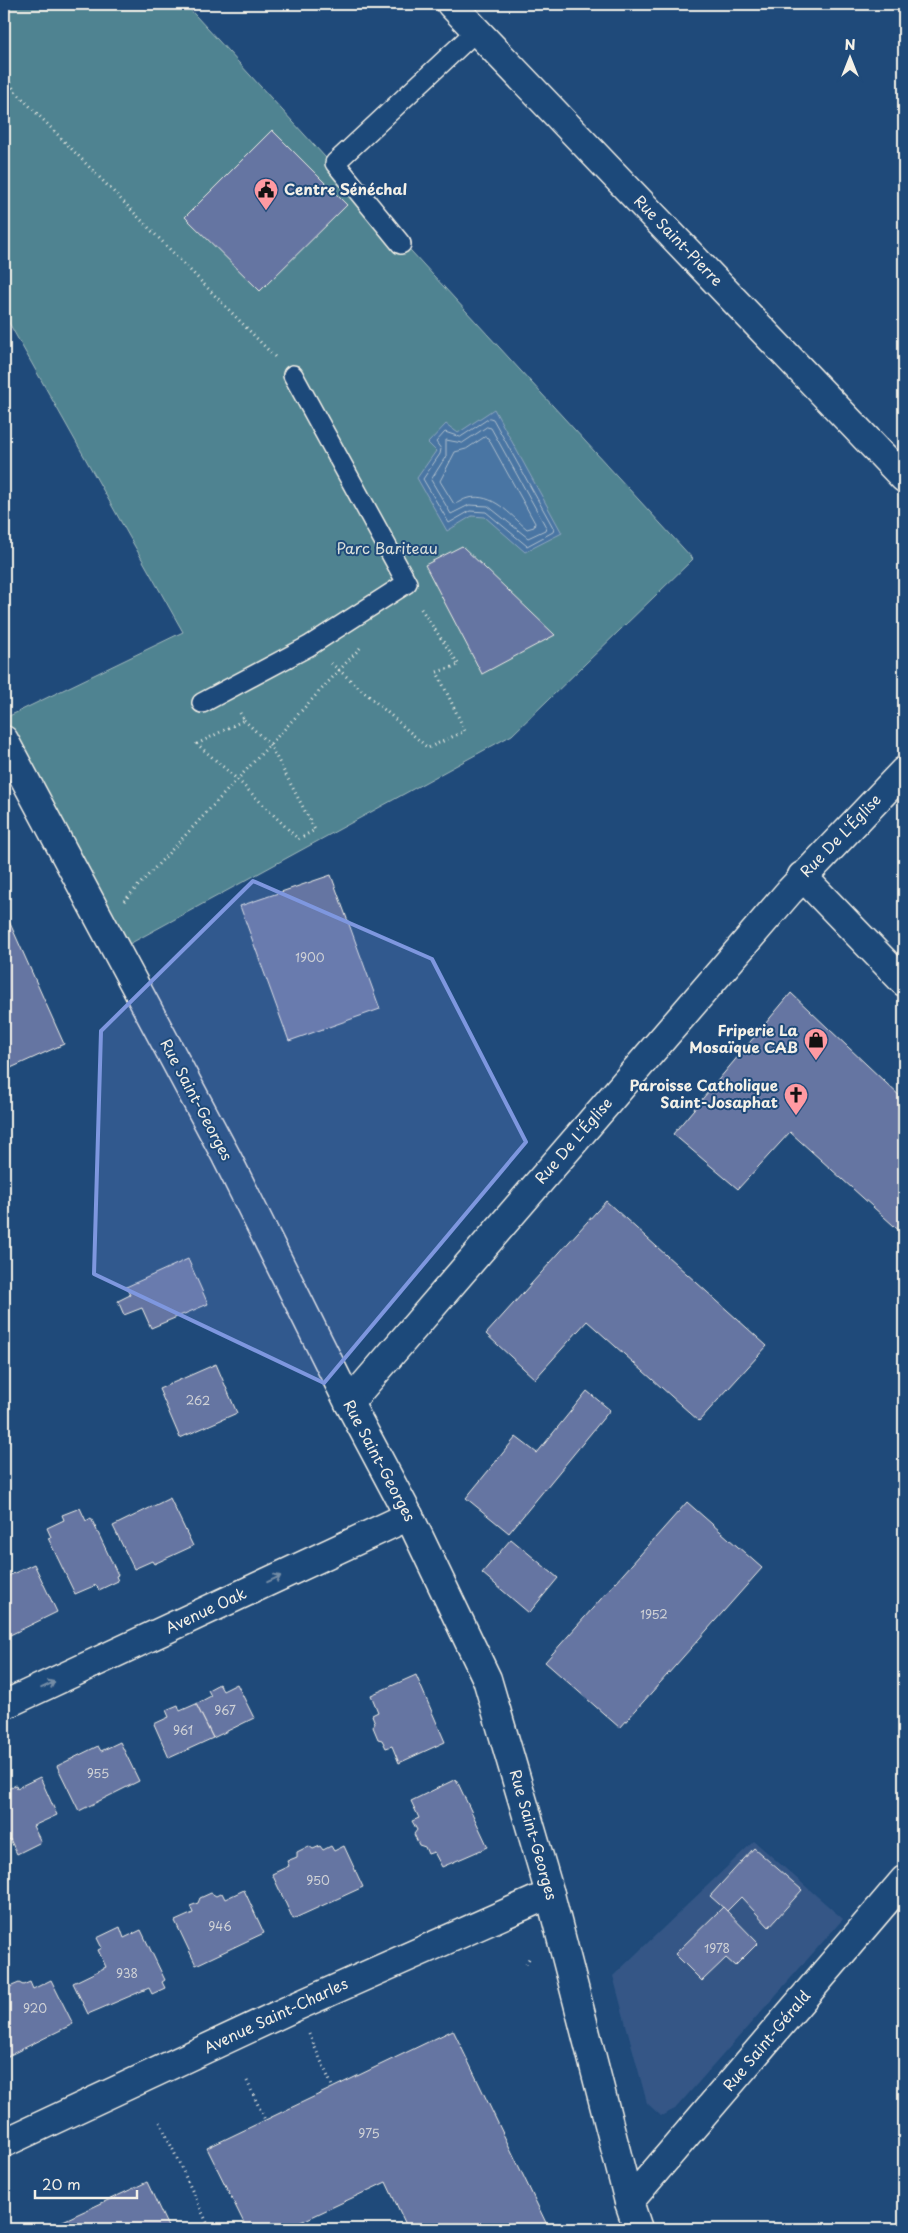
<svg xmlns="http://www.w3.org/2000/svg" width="908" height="2233" viewBox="0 0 908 2233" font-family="'Playpen Sans',sans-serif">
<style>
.built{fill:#345786}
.green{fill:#4f8391;stroke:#a2babc}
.water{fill:#4874a3;stroke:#8da6bf}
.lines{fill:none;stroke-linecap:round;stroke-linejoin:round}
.shore{stroke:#afbfcc;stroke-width:1}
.building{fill:#6574a2;stroke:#f4f1e8}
.service-casing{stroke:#f4f1e8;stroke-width:22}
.minor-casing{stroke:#f4f1e8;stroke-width:31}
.tertiary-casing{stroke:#f4f1e8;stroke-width:31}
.path{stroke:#f4f1e8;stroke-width:3;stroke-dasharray:1 4;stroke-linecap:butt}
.service{stroke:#1f4a7a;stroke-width:19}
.minor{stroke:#1f4a7a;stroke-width:28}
.tertiary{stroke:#1f4a7a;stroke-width:28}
.oneway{stroke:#748da6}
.marked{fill:#7e97df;fill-opacity:0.2;stroke:#7e97df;stroke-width:4;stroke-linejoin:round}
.labels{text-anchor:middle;stroke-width:4;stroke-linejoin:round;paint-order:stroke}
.number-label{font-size:12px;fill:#d0d2d6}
.poi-label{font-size:15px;font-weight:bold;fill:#f4f1e8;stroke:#1f4a7a;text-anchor:end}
.street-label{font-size:15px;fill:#f4f1e8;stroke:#1f4a7a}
.park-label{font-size:15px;fill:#dbe0db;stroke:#1f4a7a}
</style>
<rect width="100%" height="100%" fill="#1f4a7a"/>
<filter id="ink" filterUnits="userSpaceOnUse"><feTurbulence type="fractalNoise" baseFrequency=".02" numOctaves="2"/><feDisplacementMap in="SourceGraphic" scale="10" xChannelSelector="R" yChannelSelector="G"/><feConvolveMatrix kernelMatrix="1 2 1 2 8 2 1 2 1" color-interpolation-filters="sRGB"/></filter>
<g filter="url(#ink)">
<!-- built -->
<path class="built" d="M 754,1841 L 843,1919 L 675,2109 L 661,2116 L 647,2103 L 613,1976 Z"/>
<!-- green -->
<path class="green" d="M 4,4 L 185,4 L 693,559 L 512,735 L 122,948 L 5,718 L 183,632 L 4,314 Z"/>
<!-- water -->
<path class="water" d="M 494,409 L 562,533 L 525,552 L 485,517 L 472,516 L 447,531 L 417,478 L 436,451 L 428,443 L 446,424 L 458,433 Z"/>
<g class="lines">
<!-- shore -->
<g class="shore">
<path d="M 490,418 L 493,419 L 554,529 L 553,532 L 527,546 L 486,512 L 470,511 L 449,523 L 423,479 L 440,454 L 441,449 L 436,442 L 445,432 L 460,437 Z"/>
<path d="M 487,427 L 491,428 L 546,527 L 545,530 L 528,538 L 488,506 L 469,505 L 451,514 L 431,480 L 446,456 L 446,440 L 462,443 Z"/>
<path d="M 485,437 L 488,438 L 535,523 L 534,527 L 527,529 C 509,514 494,493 468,498 C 463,499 459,503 454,504 L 440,481 L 455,452 L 466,449 Z"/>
</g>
</g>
<!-- building -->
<g class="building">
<path d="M 272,130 L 347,205 L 260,291 L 185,217 Z"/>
<path d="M 462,546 L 555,635 L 482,674 L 425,565 Z"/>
<path d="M 331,875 L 380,1009 L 289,1041 L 240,906 Z"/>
<path d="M 4,910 L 64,1044 L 4,1071 Z"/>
<path d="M 791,993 L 904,1100 L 904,1235 L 790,1132 L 738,1189 L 673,1134 Z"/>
<path d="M 606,1201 L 767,1346 L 699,1421 L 587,1321 L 535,1379 L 486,1334 Z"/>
<path d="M 188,1259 L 208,1304 L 151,1328 L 142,1308 L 124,1315 L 118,1301 L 130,1295 L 126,1287 Z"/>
<path d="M 216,1364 L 237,1413 L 180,1438 L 159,1389 Z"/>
<path d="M 587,1391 L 610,1410 L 509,1533 L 466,1498 L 516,1437 L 537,1453 Z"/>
<path d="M 170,1498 L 193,1546 L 154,1564 L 152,1561 L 134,1569 L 113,1526 Z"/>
<path d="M 687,1502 L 762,1568 L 620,1728 L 545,1662 Z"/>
<path d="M 80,1508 L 86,1521 L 91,1518 L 118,1575 L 116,1576 L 118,1581 L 99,1590 L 96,1585 L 75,1594 L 48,1538 L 51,1537 L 47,1528 L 64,1520 L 62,1515 Z"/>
<path d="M 511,1539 L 558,1578 L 529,1613 L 482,1573 Z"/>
<path d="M 34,1564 L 57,1612 L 4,1638 L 4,1578 Z"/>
<path d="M 416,1675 L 445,1742 L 399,1763 L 392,1746 L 386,1748 L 382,1740 L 378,1739 L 373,1727 L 375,1723 L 372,1715 L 378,1712 L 371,1695 Z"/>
<path d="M 219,1684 L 223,1691 L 237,1684 L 254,1718 L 213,1738 L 196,1704 L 211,1696 L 208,1690 Z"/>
<path d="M 196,1704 L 213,1738 L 169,1758 L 154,1724 L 169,1717 L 166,1710 L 178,1705 L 180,1711 Z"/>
<path d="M 120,1742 L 139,1781 L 79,1811 L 57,1766 L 98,1746 L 101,1751 Z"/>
<path d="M 40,1777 L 57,1815 L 33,1826 L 41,1842 L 17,1854 L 10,1839 L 4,1842 L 4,1791 L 16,1785 L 17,1788 Z"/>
<path d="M 456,1779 L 488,1847 L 442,1867 L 434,1852 L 428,1854 L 425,1847 L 419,1845 L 414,1834 L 417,1830 L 412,1821 L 419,1818 L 411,1801 Z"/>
<path d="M 309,1846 L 313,1849 L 320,1846 L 323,1850 L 331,1846 L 334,1851 L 344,1846 L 363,1887 L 293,1919 L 272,1874 L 289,1866 L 287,1861 L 297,1857 L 297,1852 Z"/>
<path d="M 754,1848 L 802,1890 L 769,1927 L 741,1897 L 727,1911 L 710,1896 Z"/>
<path d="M 244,1890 L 264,1933 L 196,1965 L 175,1921 L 193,1913 L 190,1906 L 198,1903 L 200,1898 L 211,1893 L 216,1896 L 222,1893 L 225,1899 Z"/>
<path d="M 723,1907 L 758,1943 L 735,1966 L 726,1958 L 702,1981 L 675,1954 Z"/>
<path d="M 120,1927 L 124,1938 L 141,1930 L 165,1980 L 162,1982 L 165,1988 L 152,1994 L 149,1988 L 88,2014 L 73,1983 L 106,1967 L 98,1950 L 102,1948 L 97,1938 Z"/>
<path d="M 51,1980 L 73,2024 L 6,2057 L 4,2053 L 4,1995 L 7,1988 L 19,1983 L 23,1985 L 30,1982 L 33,1989 Z"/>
<path d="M 453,2030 L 549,2229 L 408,2229 L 386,2182 L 286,2229 L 247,2229 L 207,2148 Z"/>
<path d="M 147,2182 L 169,2229 L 51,2229 L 50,2227 Z"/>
</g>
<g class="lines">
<defs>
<g id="service">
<path d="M 401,244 L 335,163 L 477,30"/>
<path d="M 202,703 L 309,646 L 407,583 L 293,375"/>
</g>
<g id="minor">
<path d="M 451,4 L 904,478"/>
<path d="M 802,876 L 904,982"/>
<path d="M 349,1403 L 789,892 L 904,771"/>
<path d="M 4,1705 L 409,1516"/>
<path d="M 4,2143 L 295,2007 L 550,1894"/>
<path d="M 629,2202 L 904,1880"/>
</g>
<path id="tertiary" d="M 4,740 L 226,1156 L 349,1403 L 409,1516 L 487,1679 L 550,1894 L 629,2202 L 638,2229"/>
</defs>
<!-- service casing -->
<use href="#service" class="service-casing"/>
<!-- minor casing -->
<use href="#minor" class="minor-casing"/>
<!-- tertiary casing -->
<use href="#tertiary" class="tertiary-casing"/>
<!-- path -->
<g class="path">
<path d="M 4,75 L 16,92 L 275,357"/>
<path d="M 331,663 L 428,748 L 465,731 L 437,672 L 459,665 L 419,606"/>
<path d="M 240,713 L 244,720 L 197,744 L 237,779 L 298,839 L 315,830 L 270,745 L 244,720"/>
<path d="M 124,901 L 360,648"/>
<path d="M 526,1964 L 530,1957"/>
<path d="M 309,2034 L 333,2088"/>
<path d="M 247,2081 L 265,2120"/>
<path d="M 160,2122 L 210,2229"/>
</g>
<!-- service -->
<use href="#service" class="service"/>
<!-- minor -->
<use href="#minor" class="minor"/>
<!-- tertiary -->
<use href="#tertiary" class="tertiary"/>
</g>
<!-- one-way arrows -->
<defs><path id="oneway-shaft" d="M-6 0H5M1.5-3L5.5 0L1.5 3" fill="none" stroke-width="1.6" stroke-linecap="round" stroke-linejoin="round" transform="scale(1.25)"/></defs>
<g class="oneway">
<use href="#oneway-shaft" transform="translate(274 1579) rotate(-25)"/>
<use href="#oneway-shaft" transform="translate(48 1685) rotate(-25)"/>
</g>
</g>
<!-- marked area -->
<path class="marked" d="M 253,881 L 432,959 L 526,1142 L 324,1383 L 94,1274 L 101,1031 Z"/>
<!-- icons -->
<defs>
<symbol id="civic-pin" viewBox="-11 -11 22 30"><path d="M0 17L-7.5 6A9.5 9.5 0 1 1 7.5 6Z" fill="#ff9aa2" stroke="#1f4a7a"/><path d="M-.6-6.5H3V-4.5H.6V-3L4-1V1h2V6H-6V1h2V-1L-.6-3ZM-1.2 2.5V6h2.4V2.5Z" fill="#111"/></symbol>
<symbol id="shop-pin" viewBox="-11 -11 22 30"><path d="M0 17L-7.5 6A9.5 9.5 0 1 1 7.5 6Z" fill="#ff9aa2" stroke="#1f4a7a"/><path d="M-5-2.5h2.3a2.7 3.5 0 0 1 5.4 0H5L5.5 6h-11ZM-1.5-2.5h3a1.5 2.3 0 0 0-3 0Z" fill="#111"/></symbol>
<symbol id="church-pin" viewBox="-11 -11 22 30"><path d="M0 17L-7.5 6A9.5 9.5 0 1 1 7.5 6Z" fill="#ff9aa2" stroke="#1f4a7a"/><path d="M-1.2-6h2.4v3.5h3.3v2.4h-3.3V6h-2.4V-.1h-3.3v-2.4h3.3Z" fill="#111"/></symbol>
</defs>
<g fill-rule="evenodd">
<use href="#civic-pin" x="252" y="176" width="28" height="38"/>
<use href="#shop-pin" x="802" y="1026" width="28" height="38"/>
<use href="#church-pin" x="782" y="1081" width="28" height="38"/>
</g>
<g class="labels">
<!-- number labels -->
<g class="number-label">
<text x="310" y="962">1900</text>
<text x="198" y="1405">262</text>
<text x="654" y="1619">1952</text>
<text x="225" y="1715">967</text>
<text x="183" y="1735">961</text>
<text x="98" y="1778">955</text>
<text x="318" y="1885">950</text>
<text x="220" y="1931">946</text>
<text x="717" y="1953">1978</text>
<text x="127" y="1978">938</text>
<text x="35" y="2013">920</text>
<text x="369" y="2138">975</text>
</g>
<!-- poi labels -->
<g class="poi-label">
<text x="284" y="195" text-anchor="start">Centre Sénéchal</text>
<text x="798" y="1036">Friperie La<tspan x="798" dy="17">Mosaïque CAB</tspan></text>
<text x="778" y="1091">Paroisse Catholique<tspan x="778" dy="17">Saint-Josaphat</tspan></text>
</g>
<!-- street labels -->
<g class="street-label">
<text transform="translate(678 241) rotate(46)" y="5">Rue Saint-Pierre</text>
<text transform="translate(841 836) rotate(-46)" y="5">Rue De L'Église</text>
<text transform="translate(196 1100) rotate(62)" y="5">Rue Saint-Georges</text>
<text transform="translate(574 1141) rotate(-49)" y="5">Rue De L'Église</text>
<text transform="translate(379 1461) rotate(62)" y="5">Rue Saint-Georges</text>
<text transform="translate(206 1611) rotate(-25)" y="5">Avenue Oak</text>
<text transform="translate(533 1835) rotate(74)" y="5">Rue Saint-Georges</text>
<text transform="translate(276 2016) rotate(-25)" y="5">Avenue Saint-Charles</text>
<text transform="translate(767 2041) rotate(-50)" y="5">Rue Saint-Gérald</text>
</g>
<!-- park labels -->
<g class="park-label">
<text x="387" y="554">Parc Bariteau</text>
</g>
</g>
<!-- margin -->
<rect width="908" height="2233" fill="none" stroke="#1f4a7a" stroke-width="20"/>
<rect x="10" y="10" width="888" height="2213" fill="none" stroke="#f4f1e8" stroke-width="2" filter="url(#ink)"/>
<!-- north arrow -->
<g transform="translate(850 58)" stroke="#1f4a7a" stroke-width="4" paint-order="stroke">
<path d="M0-4L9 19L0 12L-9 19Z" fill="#f4f1e8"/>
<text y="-8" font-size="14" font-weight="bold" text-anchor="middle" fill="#f4f1e8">N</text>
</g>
<!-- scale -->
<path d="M35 2190v8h102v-8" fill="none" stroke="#f4f1e8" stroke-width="2.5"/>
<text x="42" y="2190" font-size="15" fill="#f4f1e8" stroke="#1f4a7a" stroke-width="4" paint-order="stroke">20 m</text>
</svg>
